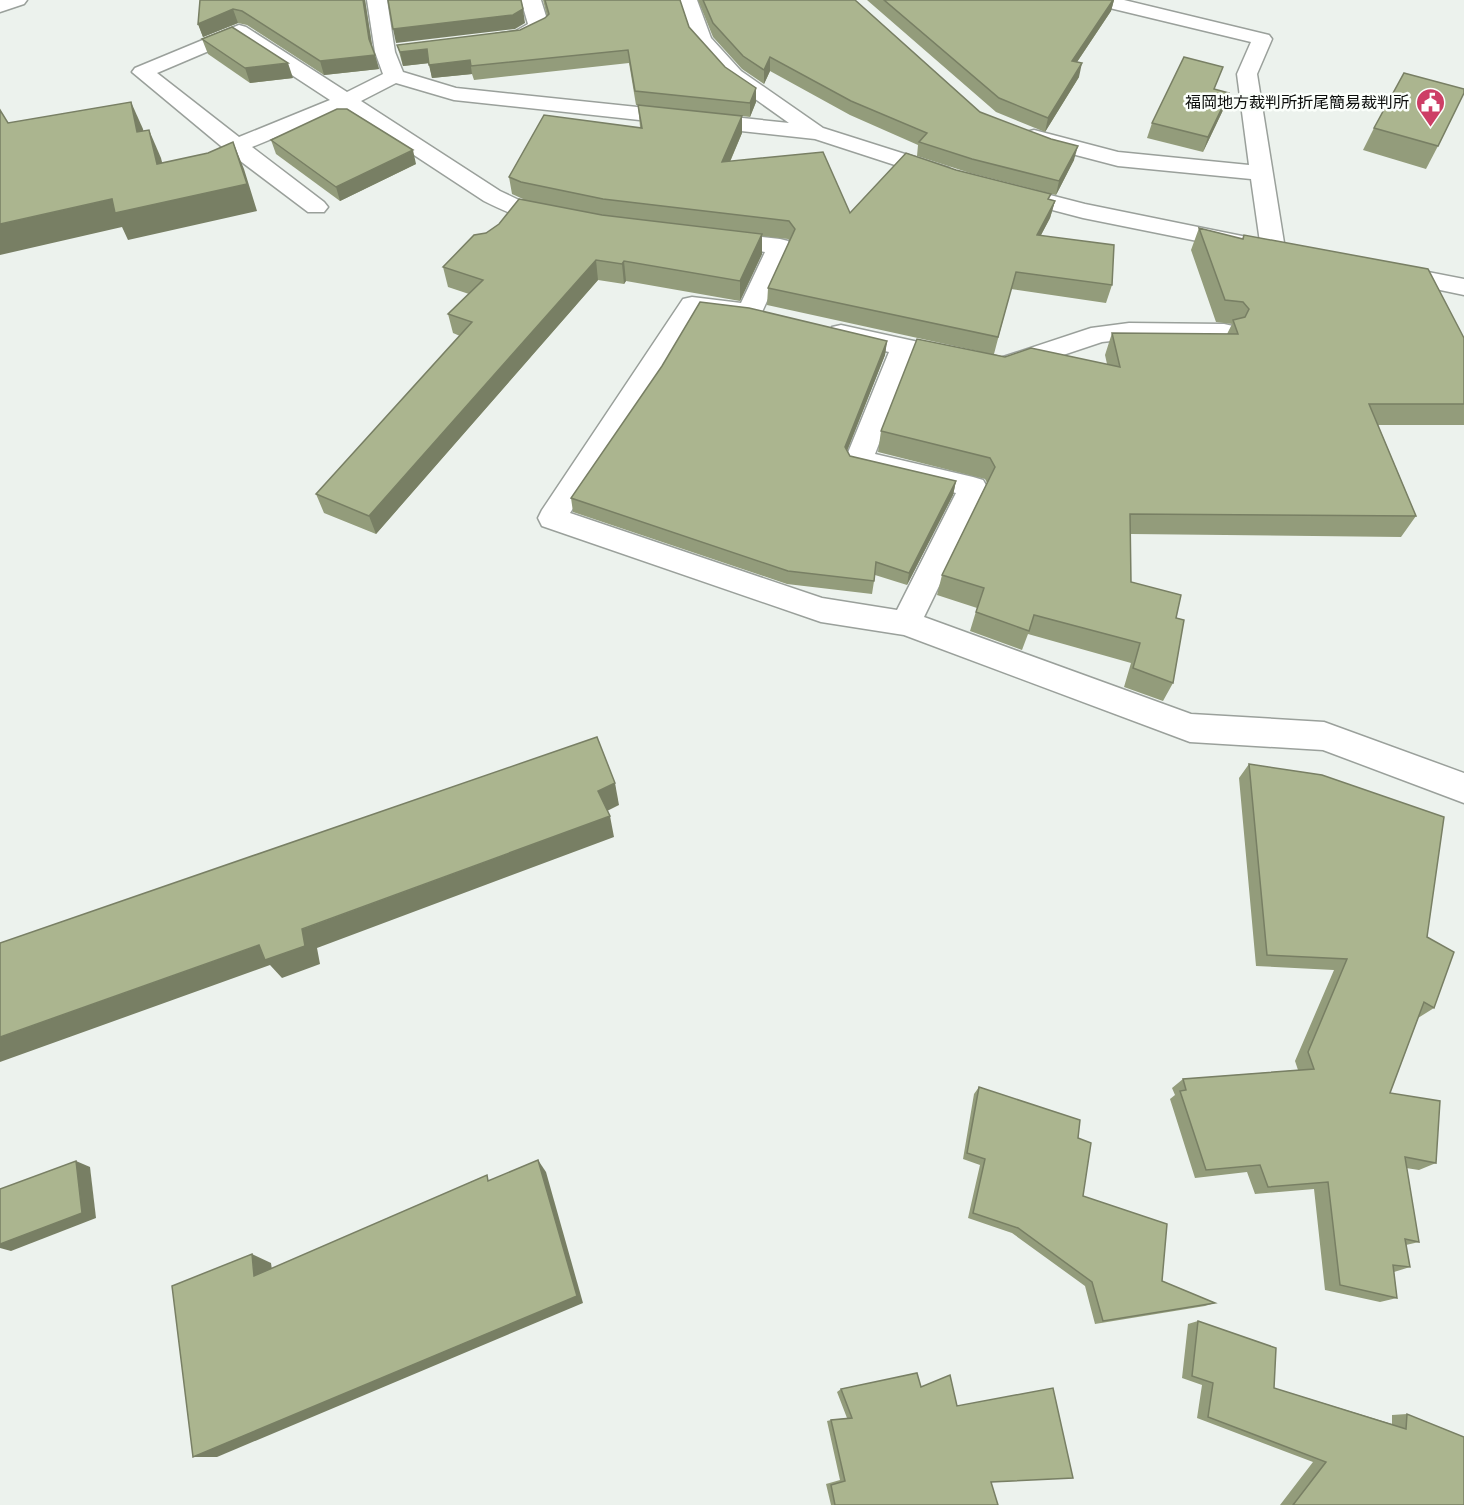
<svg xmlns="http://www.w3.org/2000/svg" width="1464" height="1505" viewBox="0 0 1464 1505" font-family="'Source Serif 4','Noto Sans JP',serif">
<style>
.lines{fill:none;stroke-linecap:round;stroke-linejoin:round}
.minor-casing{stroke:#9aa09b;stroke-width:3}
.minor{fill:#fff;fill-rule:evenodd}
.wall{fill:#939c7b}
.shaded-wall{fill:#787f64}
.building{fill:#abb58f;stroke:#787f64;stroke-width:1.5}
.labels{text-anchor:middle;stroke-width:5;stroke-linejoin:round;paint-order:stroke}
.far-poi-label{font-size:16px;fill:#0b0d0b;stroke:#fbfffb;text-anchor:end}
</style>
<rect width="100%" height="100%" fill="#ecf2ed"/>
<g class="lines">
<defs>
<g id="minor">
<path d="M 0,0 L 27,0 L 24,4 L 0,12 Z"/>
<path d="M 367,0 L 387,0 L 395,52 L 403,72 L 456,88 L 789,123 L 727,79 L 692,40 L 677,0 L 697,0 L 711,38 L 741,71 L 823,128 L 949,168 L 952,173 L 949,178 L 941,180 L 815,139 L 454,100 L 396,83 L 361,101 L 500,191 L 523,202 L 563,211 L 567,216 L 563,221 C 538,227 506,212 484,201 L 344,109 L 252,147 L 324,202 L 328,207 L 324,212 L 308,212 L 227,151 L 132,72 L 135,68 L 239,25 L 246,27 L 347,92 L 383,74 L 375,52 ZM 237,39 L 330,100 L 239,137 L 157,73 Z"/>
<path d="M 521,0 L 541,0 L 549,26 C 538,41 513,46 496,42 L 493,38 L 496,34 L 516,31 L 528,24 Z"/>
<path d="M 1090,0 L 1124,0 L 1269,35 L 1272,39 L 1257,74 L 1285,249 L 1281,254 L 1273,256 L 1265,254 L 1261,249 L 1251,179 L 1118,166 L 1026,142 L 1023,137 L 1026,132 L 1034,130 L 1118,152 L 1249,165 L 1237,74 L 1251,42 L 1093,4 Z"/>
<path d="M 1011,185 L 1085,204 L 1242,236 L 1250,238 L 1254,243 L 1250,248 L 1242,250 L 1083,218 L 1003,197 L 1000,192 L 1003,187 Z"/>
<path d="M 719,232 L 780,239 L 788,241 L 792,246 L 762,312 L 758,318 L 749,320 L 699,314 L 570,513 L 822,598 L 897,610 L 956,493 L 849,467 L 845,460 L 889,352 L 832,339 L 828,333 L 832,327 L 841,325 L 964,352 L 968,358 L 964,364 L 955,367 L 912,357 L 875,454 L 973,477 L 983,480 L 987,487 L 924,617 L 1191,714 L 1324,722 L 1464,773 L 1464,803 L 1323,750 L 1190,742 L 904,635 L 821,622 L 542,526 L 538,518 L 542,510 L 683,299 L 692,297 L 741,303 L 765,252 L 711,244 L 707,239 L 711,234 Z"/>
<path d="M 1392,265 L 1464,279 L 1464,295 L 1383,278 L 1380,273 L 1383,268 Z"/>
<path d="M 1129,323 L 1224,324 L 1233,326 L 1237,332 L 1233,338 L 1224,340 L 1129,339 L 1102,342 L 1006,374 L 997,371 L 993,365 L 997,359 L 1091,328 Z"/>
</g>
</defs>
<!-- minor casing -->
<use href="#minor" class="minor-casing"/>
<!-- minor -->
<use href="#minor" class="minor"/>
</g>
<!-- wall -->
<g class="wall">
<path d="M 200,0 L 365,0 L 372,45 L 379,69 L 324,75 L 247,25 L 238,23 L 203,37 L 198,24 Z"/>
<path d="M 543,0 L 680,0 L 689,27 L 756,102 L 750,117 L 742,116 L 742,133 L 730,162 L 850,213 L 1050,200 L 1055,201 L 1050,218 L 1041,235 L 1112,285 L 1106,303 L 1011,289 L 994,354 L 1005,357 L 1107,364 L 1105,355 L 1112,333 L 1227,334 L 1232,324 L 1216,322 L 1191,250 L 1199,228 L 1242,239 L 1244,235 L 1464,338 L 1464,425 L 1378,425 L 1416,516 L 1401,537 L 1131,534 L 1131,582 L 1176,618 L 1173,683 L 1163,701 L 1124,687 L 1131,663 L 1028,634 L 1022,650 L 970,631 L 977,608 L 937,595 L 942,575 L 987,483 L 985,479 L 878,452 L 881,431 L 977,351 L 767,305 L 768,288 L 790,241 L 788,239 L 762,236 L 762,254 L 740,301 L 626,281 L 624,284 L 598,280 L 376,534 L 324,513 L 316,494 L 460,336 L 453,333 L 448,314 L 469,294 L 448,287 L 443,267 L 499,224 L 523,199 L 512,194 L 509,177 L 640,127 L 638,105 L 636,105 L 629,63 L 474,80 L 472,74 L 432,78 L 429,63 L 403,66 L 397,45 L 520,30 L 545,18 L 547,16 Z"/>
<path d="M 698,0 L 855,0 L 980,112 L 1074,160 L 1056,195 L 970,173 L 917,156 L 918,145 L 850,115 L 770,71 L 764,84 L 742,69 L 713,37 Z"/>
<path d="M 867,0 L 1114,0 L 1111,11 L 1077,62 L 1079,77 L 1045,132 L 996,112 Z"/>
<path d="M 202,39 L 293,78 L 250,83 L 208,54 Z"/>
<path d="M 1229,93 L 1224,108 L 1203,152 L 1147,138 L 1152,123 Z"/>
<path d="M 1374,128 L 1438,146 L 1426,169 L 1363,150 Z"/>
<path d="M 271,140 L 416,164 L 340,201 L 276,154 Z"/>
<path d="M 887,341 L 885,355 L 847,451 L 850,456 L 956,481 L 953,495 L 907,585 L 875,575 L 872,594 L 787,584 L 573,512 L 571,498 Z"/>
<path d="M 1249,764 L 1427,937 L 1434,1008 L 1418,1018 L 1390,1093 L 1436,1163 L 1419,1170 L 1406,1168 L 1419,1242 L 1406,1245 L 1410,1267 L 1394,1272 L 1397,1298 L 1380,1302 L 1325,1290 L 1314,1189 L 1255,1194 L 1247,1172 L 1195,1178 L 1170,1099 L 1175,1095 L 1172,1088 L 1183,1079 L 1298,1070 L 1295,1061 L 1334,970 L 1256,966 L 1239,778 Z"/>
<path d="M 979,1087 L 1078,1138 L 1083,1196 L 1162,1281 L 1215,1303 L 1205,1306 L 1095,1324 L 1085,1286 L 1012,1233 L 968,1218 L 980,1165 L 963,1159 L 974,1094 Z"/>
<path d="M 1198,1321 L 1274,1388 L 1392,1424 L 1392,1415 L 1407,1414 L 1464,1505 L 1280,1505 L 1313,1462 L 1197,1418 L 1202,1385 L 1182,1378 L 1188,1324 Z"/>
<path d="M 921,1387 L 957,1406 L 991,1482 L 998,1505 L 831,1505 L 826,1484 L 840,1480 L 827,1421 L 831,1420 L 847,1418 L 837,1392 L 841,1389 Z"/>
</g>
<!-- shaded-wall -->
<g class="shaded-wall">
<path d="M 363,0 L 365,0 L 373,52 L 369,39 Z"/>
<path d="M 1113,0 L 1114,0 L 1111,11 L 1069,74 L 1072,61 Z"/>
<path d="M 233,9 L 238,23 L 203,37 L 198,24 Z"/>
<path d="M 523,9 L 525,23 L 515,29 L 396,43 L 393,29 Z"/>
<path d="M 427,49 L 430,63 L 403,66 L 400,52 Z"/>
<path d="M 375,55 L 379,69 L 324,75 L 320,61 Z"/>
<path d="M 770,57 L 770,71 L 764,84 L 764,70 Z"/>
<path d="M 470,60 L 472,74 L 432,78 L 429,65 Z"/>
<path d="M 288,63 L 293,78 L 250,83 L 245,68 Z"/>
<path d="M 1082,63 L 1079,77 L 1045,132 L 1048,118 Z"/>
<path d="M 756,88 L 756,102 L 750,117 L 750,103 Z"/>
<path d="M 1229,93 L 1224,108 L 1203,152 L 1208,137 Z"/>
<path d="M 131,102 L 143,129 L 149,159 L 137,132 Z"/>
<path d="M 742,116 L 742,133 L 722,180 L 722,162 Z"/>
<path d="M 149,130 L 161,158 L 169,191 L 157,164 Z"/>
<path d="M 233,142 L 244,169 L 257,211 L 128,240 L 122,227 L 0,255 L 0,224 L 112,199 Z"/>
<path d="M 1078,146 L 1074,160 L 1056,195 L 1059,181 Z"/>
<path d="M 413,150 L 416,164 L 340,201 L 336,187 Z"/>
<path d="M 1055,201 L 1050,218 L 1032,252 L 1037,235 Z"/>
<path d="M 762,234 L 762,254 L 740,301 L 740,281 Z"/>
<path d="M 596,260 L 598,280 L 376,534 L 369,516 Z"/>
<path d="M 624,261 L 626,281 L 624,284 L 622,264 Z"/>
<path d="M 887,341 L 885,355 L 843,461 L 845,447 Z"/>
<path d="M 956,481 L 953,495 L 907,585 L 909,573 Z"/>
<path d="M 615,783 L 619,805 L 603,813 L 598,791 Z"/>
<path d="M 610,816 L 614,837 L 317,948 L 320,964 L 282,978 L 270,965 L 0,1062 L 0,1037 L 259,945 Z"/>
<path d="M 538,1160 L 546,1172 L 583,1303 L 217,1457 L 193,1457 Z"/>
<path d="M 76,1161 L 90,1167 L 96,1218 L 11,1251 L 0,1248 L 0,1244 Z"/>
<path d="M 252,1254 L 271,1263 L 274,1284 L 254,1276 Z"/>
</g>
<!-- building -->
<g class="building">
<path d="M 200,0 L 363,0 L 369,39 L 375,55 L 320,61 L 242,11 L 233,9 L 198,24 Z"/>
<path d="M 388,0 L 521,0 L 523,9 L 513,15 L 393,29 Z"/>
<path d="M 545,0 L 680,0 L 689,27 L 725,67 L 756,88 L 750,103 L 635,91 L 628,50 L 471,66 L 470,60 L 429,65 L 427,49 L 400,52 L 397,45 L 520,30 L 545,18 L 549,14 Z"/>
<path d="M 703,0 L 855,0 L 980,112 L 1051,139 L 1078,146 L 1059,181 L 972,159 L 919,142 L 927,133 L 851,101 L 770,57 L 764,70 L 743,56 L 713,23 Z"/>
<path d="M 884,0 L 1113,0 L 1072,61 L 1082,63 L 1048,118 L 999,98 Z"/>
<path d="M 232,27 L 288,63 L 245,68 L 202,39 Z"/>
<path d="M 1184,57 L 1223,67 L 1214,89 L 1229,93 L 1208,137 L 1152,123 Z"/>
<path d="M 1404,73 L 1464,89 L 1464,93 L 1438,146 L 1374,128 Z"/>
<path d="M 131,102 L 137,132 L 149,130 L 157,164 L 208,153 L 233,142 L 247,184 L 115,213 L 112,199 L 0,224 L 0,110 L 8,123 Z"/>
<path d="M 638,105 L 742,116 L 722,162 L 823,152 L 850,213 L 906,153 L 956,170 L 1051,194 L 1048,199 L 1055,201 L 1037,235 L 1114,245 L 1112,285 L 1016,272 L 998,337 L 768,288 L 795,229 L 789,221 L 603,199 L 521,182 L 509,177 L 544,115 L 642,128 Z"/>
<path d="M 337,109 L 347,109 L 413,150 L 336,187 L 271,140 Z"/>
<path d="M 519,199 L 602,215 L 762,234 L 740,281 L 624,261 L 622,264 L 596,260 L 369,516 L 316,494 L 472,322 L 448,314 L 483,280 L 443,267 L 474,235 L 486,233 L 499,224 Z"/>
<path d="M 1199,228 L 1243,239 L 1244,235 L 1428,269 L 1464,338 L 1464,404 L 1369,404 L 1416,516 L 1130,514 L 1131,582 L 1181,595 L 1176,618 L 1184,620 L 1173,683 L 1133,668 L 1140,643 L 1034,615 L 1029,631 L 976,612 L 984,588 L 942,575 L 995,467 L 990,458 L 881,431 L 917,339 L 1005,357 L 1031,348 L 1120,367 L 1112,333 L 1238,334 L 1233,320 L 1245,317 L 1249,309 L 1243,302 L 1225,300 Z"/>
<path d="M 700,302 L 749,308 L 887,341 L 845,447 L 850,456 L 956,481 L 909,573 L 876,562 L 874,581 L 788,571 L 571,498 L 662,366 Z"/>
<path d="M 597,737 L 615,783 L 598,791 L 610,816 L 302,929 L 305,946 L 265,960 L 259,945 L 0,1037 L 0,943 Z"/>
<path d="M 1249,764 L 1322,775 L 1444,817 L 1427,937 L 1454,952 L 1434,1008 L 1424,1002 L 1390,1093 L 1440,1101 L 1436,1163 L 1405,1157 L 1419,1242 L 1405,1239 L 1410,1267 L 1393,1265 L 1397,1298 L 1340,1285 L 1328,1182 L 1268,1187 L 1260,1165 L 1206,1170 L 1180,1091 L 1186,1090 L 1183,1079 L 1314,1069 L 1308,1052 L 1347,959 L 1267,955 Z"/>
<path d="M 979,1087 L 1080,1120 L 1078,1138 L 1091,1143 L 1083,1196 L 1167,1224 L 1162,1281 L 1215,1303 L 1103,1321 L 1092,1282 L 1018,1228 L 973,1213 L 985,1159 L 967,1153 Z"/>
<path d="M 538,1160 L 577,1296 L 193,1457 L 172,1286 L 252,1254 L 254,1276 L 487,1175 L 488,1181 Z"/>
<path d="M 76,1161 L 82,1213 L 0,1244 L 0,1189 Z"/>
<path d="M 1198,1321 L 1276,1348 L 1274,1388 L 1406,1429 L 1407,1414 L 1464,1437 L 1464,1505 L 1293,1505 L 1326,1462 L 1208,1417 L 1213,1383 L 1192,1376 Z"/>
<path d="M 917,1373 L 921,1387 L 950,1375 L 957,1406 L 1053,1388 L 1073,1478 L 991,1482 L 998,1505 L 835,1505 L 831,1485 L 845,1481 L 831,1420 L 852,1418 L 841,1389 Z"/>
</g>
<!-- icons -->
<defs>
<symbol id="civic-pin" viewBox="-11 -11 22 30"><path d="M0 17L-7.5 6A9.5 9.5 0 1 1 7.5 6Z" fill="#cd3e66" stroke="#fbfffb"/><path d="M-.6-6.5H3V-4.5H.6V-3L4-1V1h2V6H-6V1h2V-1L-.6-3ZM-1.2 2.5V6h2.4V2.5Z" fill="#fff"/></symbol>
</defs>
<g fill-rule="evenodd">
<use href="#civic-pin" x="1414" y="86" width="33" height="45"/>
</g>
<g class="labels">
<!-- far-poi labels -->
<g class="far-poi-label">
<text x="1409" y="108">福岡地方裁判所折尾簡易裁判所</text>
</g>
</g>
</svg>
